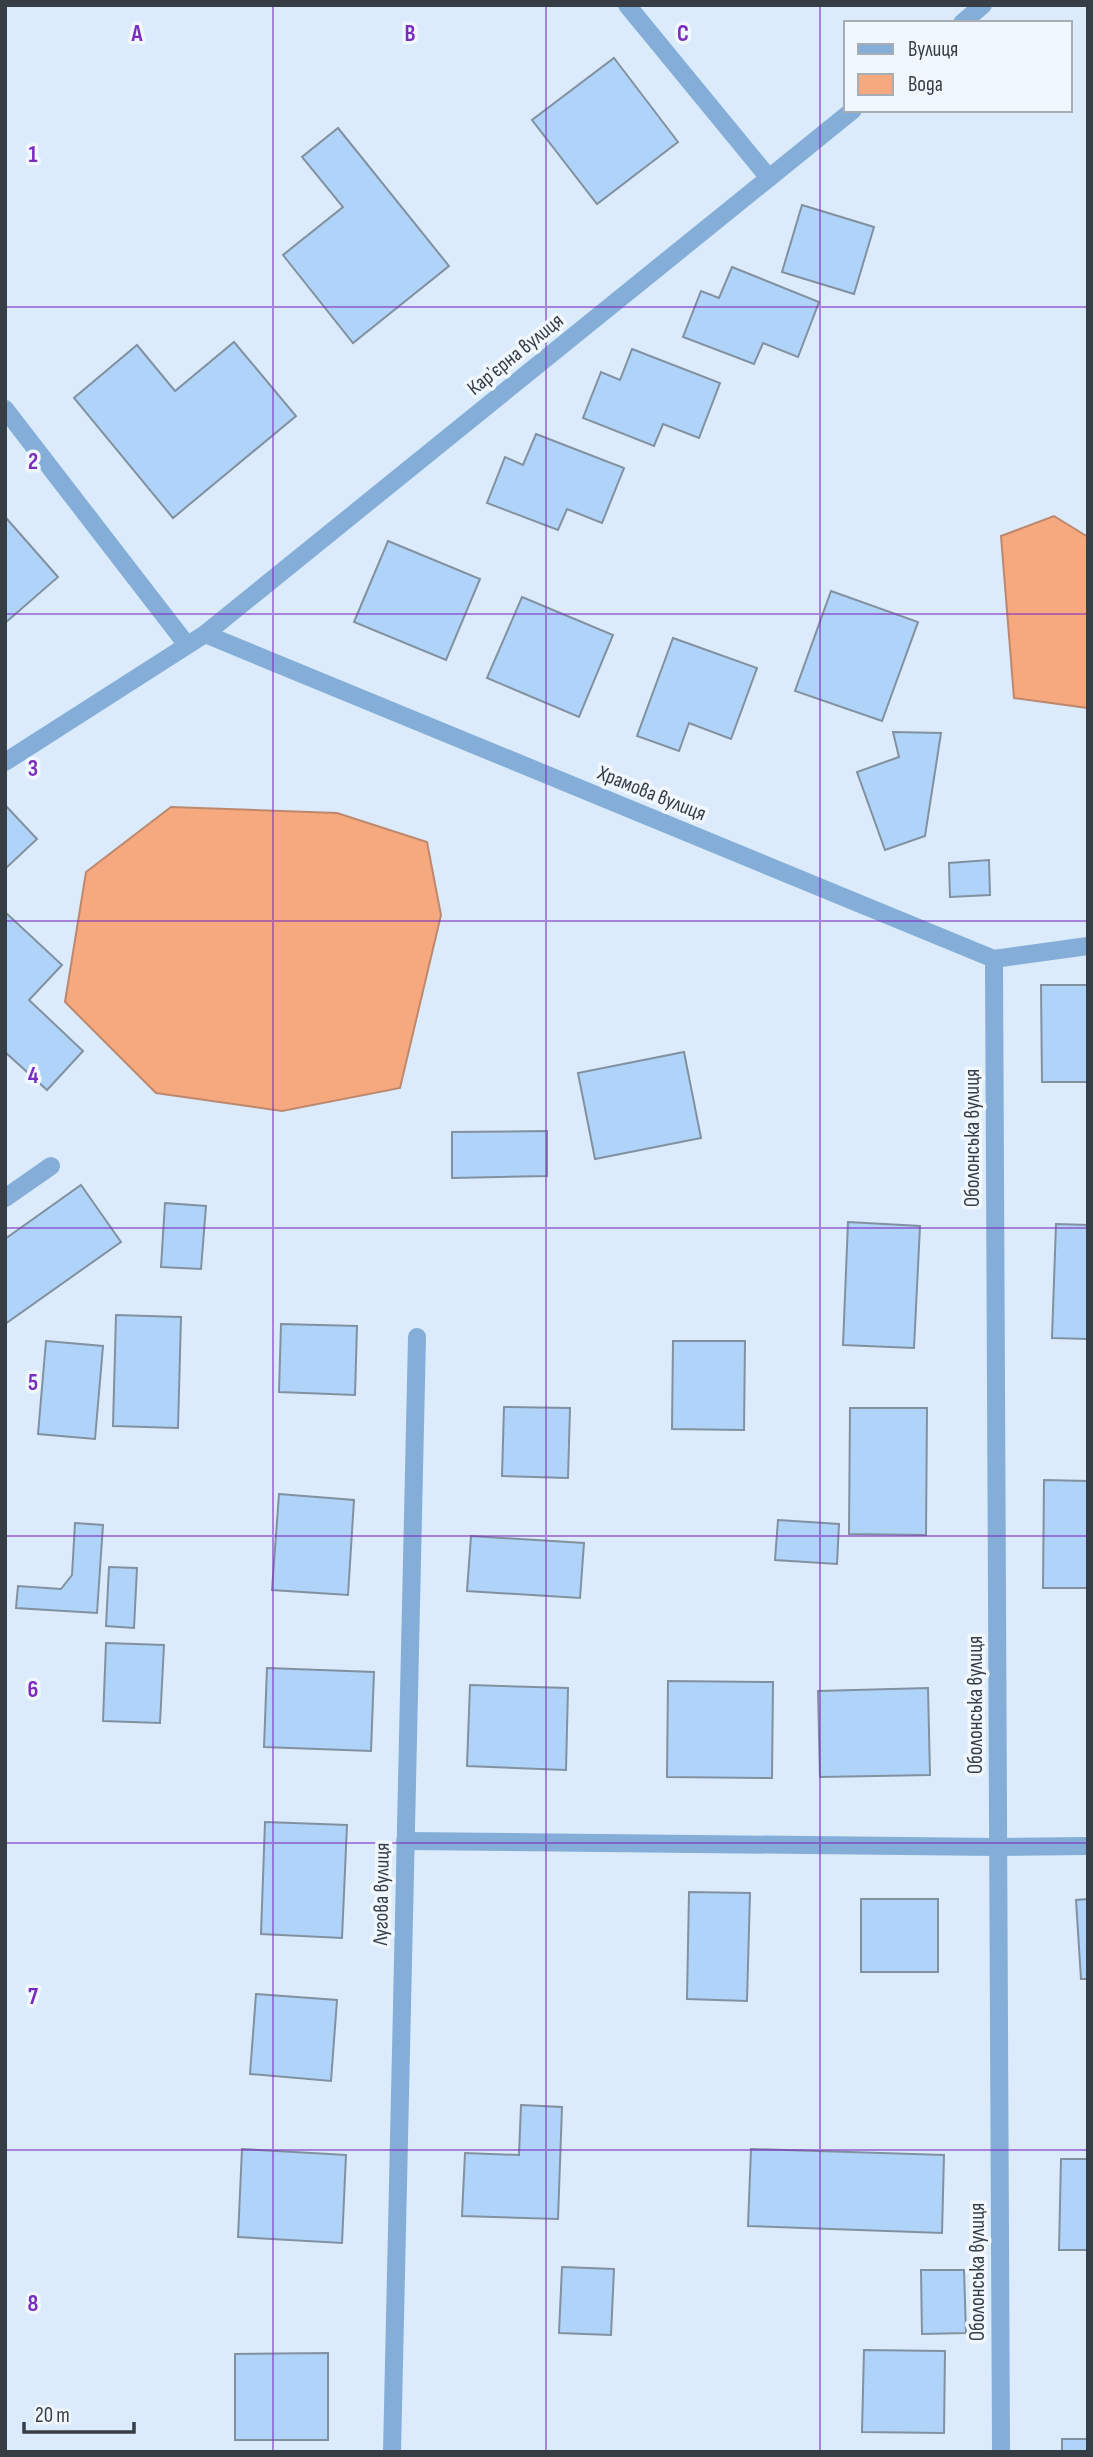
<svg xmlns="http://www.w3.org/2000/svg" width="1093" height="2457" viewBox="0 0 1093 2457" font-family="'Sofia Sans Condensed',sans-serif">
<style>
.water{fill:#f6a87e;stroke:#bd886d;stroke-width:2}
.building{fill:#b0d4f9;stroke:#8291a0;stroke-width:2}
.lines{fill:none;stroke-linecap:round;stroke-linejoin:round}
.minor{stroke:#84aed7;stroke-width:18}
.grid{fill:none;stroke:#7b2cbf;stroke-width:2;stroke-opacity:0.55}
.labels{text-anchor:middle;stroke-width:7;stroke-linejoin:round;paint-order:stroke}
.street-label{font-size:21px;fill:#373d44;stroke:#f1f7fe}
.grid-label{font-size:23px;text-anchor:middle;font-weight:bold;fill:#7b2cbf;stroke:#f1f7fe;stroke-width:7;stroke-linejoin:round;paint-order:stroke}
</style>
<rect width="100%" height="100%" fill="#dbebfc"/>
<!-- water -->
<g class="water">
<path d="M 1054,516 L 1088,537 L 1088,708 L 1014,698 L 1001,536 Z"/>
<path d="M 171,807 L 337,813 L 427,842 L 441,915 L 400,1088 L 282,1111 L 156,1093 L 65,1002 L 86,872 Z"/>
</g>
<!-- building -->
<g class="building">
<path d="M 614,58 L 678,142 L 597,204 L 532,120 Z"/>
<path d="M 338,128 L 449,266 L 353,343 L 283,255 L 343,207 L 302,157 Z"/>
<path d="M 802,205 L 874,227 L 854,294 L 782,272 Z"/>
<path d="M 732,267 L 819,302 L 798,357 L 763,343 L 754,364 L 683,337 L 701,291 L 719,298 Z"/>
<path d="M 234,342 L 296,416 L 173,518 L 74,398 L 137,345 L 175,391 Z"/>
<path d="M 632,349 L 720,383 L 699,438 L 663,424 L 654,446 L 583,418 L 601,372 L 620,380 Z"/>
<path d="M 536,434 L 624,468 L 602,523 L 567,509 L 558,530 L 487,503 L 505,457 L 523,465 Z"/>
<path d="M 7,519 L 58,577 L 5,623 L 5,521 Z"/>
<path d="M 388,541 L 480,579 L 446,660 L 354,622 Z"/>
<path d="M 831,591 L 918,622 L 882,721 L 795,691 Z"/>
<path d="M 522,597 L 613,635 L 579,717 L 487,678 Z"/>
<path d="M 673,638 L 757,668 L 731,739 L 689,723 L 679,751 L 637,736 Z"/>
<path d="M 893,732 L 941,733 L 925,836 L 885,850 L 857,772 L 899,757 Z"/>
<path d="M 5,805 L 37,839 L 5,869 Z"/>
<path d="M 989,860 L 990,895 L 950,897 L 949,863 Z"/>
<path d="M 5,912 L 62,965 L 29,1000 L 83,1051 L 47,1090 L 5,1052 Z"/>
<path d="M 1041,985 L 1088,985 L 1088,1082 L 1042,1082 Z"/>
<path d="M 684,1052 L 701,1138 L 595,1159 L 578,1073 Z"/>
<path d="M 547,1131 L 547,1176 L 452,1178 L 452,1132 Z"/>
<path d="M 81,1185 L 121,1242 L 5,1324 L 5,1239 Z"/>
<path d="M 165,1203 L 206,1206 L 201,1269 L 161,1267 Z"/>
<path d="M 848,1222 L 920,1226 L 914,1348 L 843,1345 Z"/>
<path d="M 1056,1224 L 1088,1225 L 1088,1339 L 1052,1338 Z"/>
<path d="M 116,1315 L 181,1317 L 178,1428 L 113,1426 Z"/>
<path d="M 281,1324 L 357,1326 L 355,1395 L 279,1392 Z"/>
<path d="M 46,1341 L 103,1346 L 95,1439 L 38,1434 Z"/>
<path d="M 673,1341 L 745,1341 L 744,1430 L 672,1429 Z"/>
<path d="M 504,1407 L 570,1408 L 568,1478 L 502,1476 Z"/>
<path d="M 850,1408 L 927,1408 L 926,1535 L 849,1534 Z"/>
<path d="M 1044,1480 L 1088,1481 L 1088,1588 L 1043,1588 Z"/>
<path d="M 279,1494 L 354,1500 L 348,1595 L 272,1590 Z"/>
<path d="M 778,1520 L 839,1524 L 837,1564 L 775,1560 Z"/>
<path d="M 75,1523 L 103,1525 L 97,1613 L 16,1608 L 18,1586 L 61,1589 L 72,1575 Z"/>
<path d="M 471,1536 L 584,1543 L 580,1598 L 467,1591 Z"/>
<path d="M 109,1567 L 137,1568 L 134,1628 L 106,1626 Z"/>
<path d="M 106,1643 L 164,1645 L 160,1723 L 103,1721 Z"/>
<path d="M 267,1668 L 374,1672 L 371,1751 L 264,1747 Z"/>
<path d="M 668,1681 L 773,1682 L 772,1778 L 667,1777 Z"/>
<path d="M 470,1685 L 568,1688 L 566,1770 L 467,1766 Z"/>
<path d="M 928,1688 L 930,1775 L 820,1777 L 818,1691 Z"/>
<path d="M 265,1822 L 347,1825 L 342,1938 L 261,1934 Z"/>
<path d="M 689,1892 L 750,1893 L 747,2001 L 687,1999 Z"/>
<rect x="861" y="1899" width="77" height="73"/>
<path d="M 1088,1899 L 1088,1979 L 1081,1979 L 1076,1900 Z"/>
<path d="M 256,1994 L 337,2000 L 331,2081 L 250,2074 Z"/>
<path d="M 521,2105 L 562,2107 L 558,2219 L 462,2216 L 465,2153 L 519,2155 Z"/>
<path d="M 242,2149 L 346,2155 L 342,2243 L 238,2237 Z"/>
<path d="M 751,2149 L 944,2155 L 942,2233 L 748,2226 Z"/>
<path d="M 1061,2159 L 1088,2159 L 1088,2250 L 1059,2250 Z"/>
<path d="M 562,2267 L 614,2269 L 611,2335 L 559,2333 Z"/>
<path d="M 921,2270 L 964,2270 L 966,2333 L 922,2334 Z"/>
<path d="M 864,2350 L 945,2351 L 944,2433 L 862,2432 Z"/>
<path d="M 328,2353 L 328,2440 L 235,2440 L 235,2354 Z"/>
<rect x="1062" y="2439" width="26" height="13"/>
</g>
<g class="lines">
<!-- minor -->
<g class="minor">
<path d="M 627,5 L 769,178"/>
<path d="M 962,23 L 983,5"/>
<path d="M 5,409 L 187,645"/>
<path d="M 205,634 L 994,959 L 1088,946"/>
<path d="M 5,762 L 205,634 L 853,110"/>
<path d="M 994,959 L 1001,2452"/>
<path d="M 5,1198 L 51,1166"/>
<path d="M 405,1841 L 998,1847 L 1088,1846"/>
<path d="M 392,2452 L 417,1337"/>
</g>
</g>
<!-- grid -->
<path class="grid" d="M 273,5 L 273,2452M 546,5 L 546,2452M 820,5 L 820,2452M 5,307 L 1088,307M 5,614 L 1088,614M 5,921 L 1088,921M 5,1228 L 1088,1228M 5,1536 L 1088,1536M 5,1843 L 1088,1843M 5,2150 L 1088,2150"/>
<g class="labels">
<!-- street labels -->
<g class="street-label">
<text transform="translate(515 354) rotate(-39)" y="7">Карʼєрна вулиця</text>
<text transform="translate(652 793) rotate(22)" y="7">Храмова вулиця</text>
<text transform="translate(972 1138) rotate(-90)" y="7">Оболонська вулиця</text>
<text transform="translate(975 1705) rotate(-90)" y="7">Оболонська вулиця</text>
<text transform="translate(381 1894) rotate(-89)" y="7">Лугова вулиця</text>
<text transform="translate(977 2272) rotate(-90)" y="7">Оболонська вулиця</text>
</g>
</g>
<g class="grid-label">
<text x="137" y="41">A</text>
<text x="410" y="41">B</text>
<text x="683" y="41">C</text>
<text x="33" y="162">1</text>
<text x="33" y="469">2</text>
<text x="33" y="776">3</text>
<text x="33" y="1083">4</text>
<text x="33" y="1390">5</text>
<text x="33" y="1697">6</text>
<text x="33" y="2004">7</text>
<text x="33" y="2311">8</text>
</g>
<!-- border -->
<rect width="1093" height="2457" fill="none" stroke="#373d44" stroke-width="14"/>
<!-- legend -->
<rect x="844" y="21" width="228" height="91" fill="#f1f7fe" stroke="#a7adb4" stroke-width="2"/>
<rect x="858" y="44" width="35" height="10" fill="#84aed7" stroke="#a7adb4" stroke-width="2"/>
<text x="908" y="56" font-size="21" fill="#373d44">Вулиця</text>
<rect x="858" y="74" width="35" height="21" fill="#f6a87e" stroke="#a7adb4" stroke-width="2"/>
<text x="908" y="91" font-size="21" fill="#373d44">Вода</text>
<!-- scale -->
<path d="M24 2422v10h110v-10" fill="none" stroke="#373d44" stroke-width="3.5"/>
<text x="35" y="2422" font-size="21" fill="#373d44" stroke="#f1f7fe" stroke-width="5" paint-order="stroke">20 m</text>
</svg>
